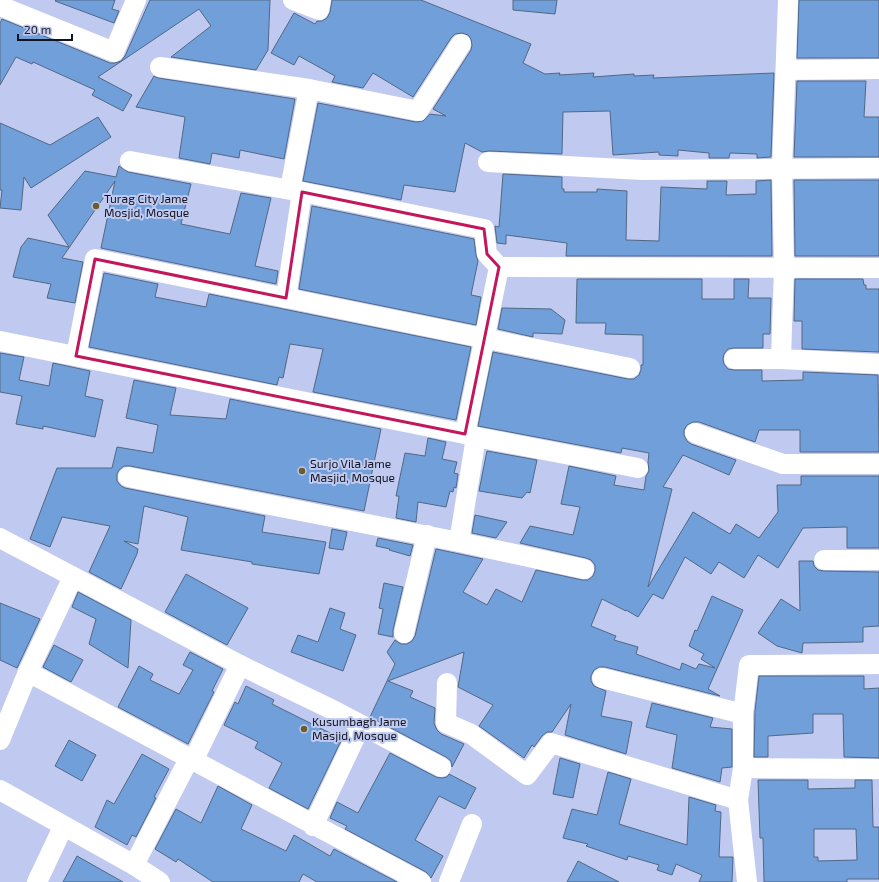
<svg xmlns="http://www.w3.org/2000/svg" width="879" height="882" viewBox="0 0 879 882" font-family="'Exo 2',sans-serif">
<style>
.building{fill:#719fd9;stroke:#516885;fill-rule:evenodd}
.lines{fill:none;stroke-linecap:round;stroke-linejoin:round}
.minor{stroke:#fff;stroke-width:20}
.marked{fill:none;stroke:#c2185b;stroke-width:3;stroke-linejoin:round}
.poi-dot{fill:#6a5d2a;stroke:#c0c9ef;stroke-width:1.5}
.labels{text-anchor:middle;stroke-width:4;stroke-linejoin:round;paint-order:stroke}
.poi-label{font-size:12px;fill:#111421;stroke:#c0c9ef;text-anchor:start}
</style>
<rect width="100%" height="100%" fill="#c0c9ef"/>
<!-- building -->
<g class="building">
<path d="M 56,0 L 115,0 L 112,9 L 119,11 L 114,23 L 55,1 Z"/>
<path d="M 150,0 L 270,0 L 268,50 L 256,70 L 171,57 L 211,26 L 199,9 L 98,77 L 132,95 L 123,111 L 92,95 L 95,90 L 33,62 L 32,64 L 16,57 L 0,85 L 0,23 L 2,19 L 110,63 L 115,63 L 121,61 L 125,56 Z"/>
<path d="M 332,0 L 421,0 L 531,44 L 523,63 L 545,74 L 560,73 L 559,75 L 594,73 L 593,77 L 634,74 L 634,76 L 654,75 L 653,78 L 774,73 L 771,157 L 757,158 L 757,154 L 730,153 L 729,158 L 709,158 L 709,153 L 678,150 L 678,156 L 659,155 L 659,152 L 613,155 L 610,111 L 563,112 L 562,154 L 489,151 L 482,152 L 465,143 L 455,192 L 404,185 L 401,200 L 303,181 L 318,103 L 416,122 L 423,121 L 430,114 L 446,116 L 433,109 L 471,50 L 472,45 L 471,39 L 468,35 L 462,33 L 455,34 L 451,38 L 413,97 L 373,73 L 363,88 L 332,82 L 335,76 L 299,56 L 294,65 L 271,53 L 294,13 L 315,24 L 317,21 L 322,21 L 327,18 L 330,12 Z"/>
<path d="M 513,0 L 557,0 L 555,14 L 513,10 Z"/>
<path d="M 799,0 L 879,0 L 879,58 L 797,58 Z"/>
<path d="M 154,76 L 158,78 L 295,99 L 284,159 L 240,150 L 239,158 L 212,153 L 210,164 L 179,158 L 185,117 L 136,107 Z"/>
<path d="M 797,81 L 866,81 L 864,117 L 879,117 L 879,157 L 794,157 Z"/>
<path d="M 98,117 L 111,137 L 31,188 L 24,177 L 21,210 L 0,208 L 2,190 L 0,190 L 0,123 L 50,145 Z"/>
<path d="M 119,166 L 128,172 L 191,184 L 181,224 L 230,234 L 241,193 L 271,198 L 255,266 L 278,271 L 276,284 L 101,248 L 115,181 L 62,258 L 83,262 L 75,303 L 47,298 L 51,284 L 13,277 L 21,247 L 28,238 L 69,247 L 48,215 L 85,171 L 116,177 Z"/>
<path d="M 503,174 L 562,177 L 562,189 L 564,189 L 564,192 L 597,192 L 597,189 L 627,191 L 626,240 L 659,241 L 661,187 L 707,189 L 707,181 L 727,181 L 726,195 L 756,194 L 756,181 L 771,180 L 772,256 L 566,256 L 567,243 L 506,235 L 506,244 L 497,243 L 495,226 L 499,227 Z"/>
<path d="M 794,180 L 879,180 L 879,256 L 795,256 Z"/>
<path d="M 312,206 L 474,239 L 476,255 L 478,261 L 471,295 L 481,297 L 476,325 L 299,289 Z"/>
<path d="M 104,273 L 158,284 L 155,297 L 206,307 L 209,294 L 471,347 L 456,420 L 313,392 L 323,349 L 290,344 L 283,378 L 279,377 L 277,385 L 89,347 Z"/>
<path d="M 577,279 L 702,279 L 702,299 L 734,299 L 734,279 L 749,279 L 748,298 L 771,298 L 770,334 L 763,334 L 763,348 L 734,348 L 728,349 L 724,354 L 723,359 L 724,364 L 728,369 L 734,370 L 762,370 L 762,381 L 803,380 L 803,372 L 878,375 L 879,452 L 800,452 L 800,430 L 759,430 L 755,442 L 699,422 L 693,422 L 687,425 L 684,430 L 684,435 L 687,441 L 691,444 L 736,460 L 729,475 L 683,455 L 663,487 L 672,489 L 648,587 L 693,512 L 730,534 L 736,524 L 759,538 L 778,512 L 777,485 L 801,485 L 801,476 L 879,476 L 879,548 L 847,548 L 847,527 L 803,528 L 778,568 L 758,555 L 744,578 L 719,562 L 711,574 L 685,557 L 663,599 L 653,594 L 638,617 L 626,610 L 626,611 L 602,599 L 591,626 L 616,636 L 614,640 L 638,647 L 636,654 L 680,670 L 682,663 L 696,669 L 699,664 L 715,668 L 701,659 L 704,654 L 689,646 L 695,630 L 697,631 L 712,596 L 743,610 L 708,689 L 720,696 L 605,667 L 599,667 L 594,670 L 591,676 L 591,681 L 594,686 L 606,691 L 601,716 L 632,722 L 626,754 L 565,735 L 571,704 L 552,732 L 547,732 L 542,736 L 534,747 L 532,745 L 524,758 L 479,726 L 493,705 L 458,687 L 464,652 L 388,681 L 413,691 L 410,697 L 435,708 L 434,723 L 437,730 L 441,734 L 464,744 L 452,767 L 451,761 L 446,757 L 370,717 L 395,664 L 387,652 L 395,640 L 401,644 L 407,644 L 412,641 L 415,636 L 436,549 L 483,559 L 463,592 L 487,605 L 496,589 L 522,602 L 536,570 L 582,580 L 588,580 L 593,576 L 595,571 L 595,565 L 591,560 L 586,558 L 520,543 L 530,526 L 573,535 L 580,507 L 561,504 L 569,466 L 616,476 L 614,485 L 644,490 L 646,476 L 649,471 L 648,462 L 649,453 L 622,448 L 621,453 L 478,426 L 493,352 L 628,379 L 634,379 L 639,375 L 641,370 L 641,365 L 643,365 L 643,335 L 605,334 L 606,323 L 576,323 Z"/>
<path d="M 795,279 L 863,279 L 864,285 L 866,285 L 866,289 L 879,289 L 879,352 L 802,349 L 802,321 L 794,321 Z"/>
<path d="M 502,308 L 551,309 L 565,320 L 562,334 L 533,333 L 533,337 L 498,329 Z"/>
<path d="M 0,353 L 24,357 L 19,380 L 49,386 L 53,363 L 90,371 L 85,396 L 103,400 L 95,437 L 43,426 L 43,429 L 16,424 L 22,396 L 0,392 Z"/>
<path d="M 134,380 L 176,388 L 170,415 L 226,419 L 230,399 L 381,429 L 364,511 L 130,466 L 124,466 L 119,470 L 117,474 L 117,481 L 121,486 L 125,488 L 265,516 L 262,532 L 326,542 L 319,574 L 252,564 L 252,562 L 181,550 L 188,517 L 144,506 L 138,544 L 124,541 L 138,549 L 137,554 L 121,589 L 89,572 L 110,526 L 62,517 L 50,547 L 30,539 L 57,468 L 112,468 L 117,447 L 153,453 L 158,425 L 126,418 Z"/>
<path d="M 428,438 L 446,442 L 442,459 L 457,462 L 454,473 L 458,474 L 456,488 L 454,487 L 453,492 L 450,491 L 446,507 L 418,502 L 416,522 L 396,518 L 399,496 L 396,496 L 405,453 L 425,456 Z"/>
<path d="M 487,451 L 537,460 L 530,493 L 527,492 L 522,498 L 479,491 Z"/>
<path d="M 475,515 L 507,522 L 496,538 L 472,533 Z"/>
<path d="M 332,529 L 347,532 L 343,550 L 329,548 Z"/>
<path d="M 378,538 L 413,545 L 410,556 L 389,550 L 390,549 L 376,546 Z"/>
<path d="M 799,561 L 813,561 L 814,566 L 818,570 L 824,571 L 879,572 L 879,626 L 863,627 L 863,642 L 803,643 L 802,653 L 777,646 L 758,633 L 781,599 L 800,611 Z"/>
<path d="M 186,574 L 248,608 L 227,645 L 165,612 Z"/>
<path d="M 384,583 L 403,587 L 393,630 L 393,637 L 378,634 L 383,609 L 379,608 Z"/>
<path d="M 78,592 L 131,620 L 128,668 L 89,644 L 96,619 L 72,607 Z"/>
<path d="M 0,603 L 40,619 L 17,668 L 0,660 Z"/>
<path d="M 330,608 L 345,613 L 340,629 L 356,635 L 343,671 L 291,652 L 298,635 L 318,642 Z"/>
<path d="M 54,645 L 83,660 L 71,682 L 43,667 Z"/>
<path d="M 190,652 L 223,669 L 212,691 L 214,692 L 188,744 L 118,707 L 139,666 L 153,674 L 150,680 L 179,694 L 193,670 L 183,665 Z"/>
<path d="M 759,676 L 864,676 L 864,689 L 879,688 L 879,758 L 844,757 L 843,714 L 813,714 L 813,733 L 768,736 L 768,757 L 754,757 L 755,711 Z"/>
<path d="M 246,686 L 274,700 L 272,704 L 342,739 L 308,809 L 269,788 L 282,763 L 255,748 L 258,742 L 224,725 L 235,702 L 238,704 Z"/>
<path d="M 652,703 L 713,718 L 710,727 L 732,729 L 732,767 L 722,768 L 720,782 L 672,768 L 677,735 L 646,727 Z"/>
<path d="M 69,740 L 96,755 L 82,781 L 55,766 Z"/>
<path d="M 390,753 L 436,777 L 442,778 L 447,777 L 449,774 L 476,788 L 465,809 L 439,796 L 415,840 L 443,856 L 431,878 L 426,872 L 345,829 L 347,826 L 330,818 L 337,802 L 358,813 Z"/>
<path d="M 142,754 L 169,769 L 154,797 L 156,798 L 136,837 L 132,835 L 127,845 L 95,827 L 107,800 L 114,804 Z"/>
<path d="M 560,758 L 580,764 L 573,798 L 553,794 Z"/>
<path d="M 608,772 L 631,779 L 619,824 L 687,845 L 689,797 L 716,805 L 715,811 L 721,812 L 719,857 L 733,857 L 732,882 L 699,882 L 702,875 L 676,864 L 672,875 L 657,870 L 659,865 L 628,856 L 627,860 L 586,846 L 588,844 L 563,838 L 572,809 L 597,815 Z"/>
<path d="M 758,780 L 808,780 L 808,789 L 855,788 L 855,780 L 872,780 L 873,827 L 879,827 L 879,879 L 847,879 L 847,882 L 764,882 L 763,838 L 760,838 ZM 814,829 L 856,829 L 857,860 L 818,861 L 818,857 L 814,857 Z"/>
<path d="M 218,786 L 252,805 L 241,829 L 286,851 L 294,835 L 330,856 L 334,849 L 397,882 L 317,882 L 303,874 L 299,882 L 213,882 L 178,859 L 176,862 L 155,849 L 176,809 L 201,823 Z"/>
<path d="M 77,856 L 123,882 L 63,882 Z"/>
<path d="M 578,861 L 619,882 L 567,882 Z"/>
</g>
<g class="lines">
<!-- minor -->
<g class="minor">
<path d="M 293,0 L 319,10 L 321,0"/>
<path d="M 0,6 L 114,52 L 136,0"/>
<path d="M 160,67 L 309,89 L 418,111 L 461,44"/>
<path d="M 786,70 L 879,69"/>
<path d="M 130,161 L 302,192 L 484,229 L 487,254 L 499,267 L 879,268"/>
<path d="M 488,162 L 643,170 L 879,168"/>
<path d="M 290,189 L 309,89"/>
<path d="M 286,298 L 302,192"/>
<path d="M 0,341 L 465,434"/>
<path d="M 76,356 L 95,259 L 630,368"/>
<path d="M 734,359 L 781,359 L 879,364"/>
<path d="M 781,359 L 784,268 L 782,168 L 788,0"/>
<path d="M 695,433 L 783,464 L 879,464"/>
<path d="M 476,437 L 638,468"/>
<path d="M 128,477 L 459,542 L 584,569"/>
<path d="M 0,538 L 240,665 L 335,711 L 441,767"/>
<path d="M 459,542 L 476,437 L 465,434 L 499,267"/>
<path d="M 824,560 L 879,560"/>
<path d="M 404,633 L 427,535"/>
<path d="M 28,672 L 421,882"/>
<path d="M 602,678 L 743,714"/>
<path d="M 447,683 L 446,723 L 471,734 L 527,775 L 551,743 L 738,800"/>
<path d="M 0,740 L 28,672 L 73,577"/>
<path d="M 193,761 L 240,665"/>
<path d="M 743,768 L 879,769"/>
<path d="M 0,790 L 134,865"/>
<path d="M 313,826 L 361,725"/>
<path d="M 37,882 L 63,827"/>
<path d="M 160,882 L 134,865 L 189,759"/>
<path d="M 449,882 L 472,824"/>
<path d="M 747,882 L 738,800 L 743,768 L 743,714 L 749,665 L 879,664"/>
</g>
</g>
<!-- marked area -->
<path class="marked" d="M 302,192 L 484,229 L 487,254 L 499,267 L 465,434 L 76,356 L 95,259 L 286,298 Z"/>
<!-- markers -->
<g class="poi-dot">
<circle cx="96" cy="206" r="4"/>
<circle cx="302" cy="471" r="4"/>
<circle cx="304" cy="729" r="4"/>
</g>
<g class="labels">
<!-- poi labels -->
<g class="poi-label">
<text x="104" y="203">Turag City Jame<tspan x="104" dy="14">Mosjid, Mosque</tspan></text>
<text x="310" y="468">Surjo Vila Jame<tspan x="310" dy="14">Masjid, Mosque</tspan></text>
<text x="312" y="726">Kusumbagh Jame<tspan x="312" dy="14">Masjid, Mosque</tspan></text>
</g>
</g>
<!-- scale -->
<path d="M18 34v6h54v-6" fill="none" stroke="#111421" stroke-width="2"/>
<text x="24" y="34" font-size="12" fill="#111421" stroke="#c0c9ef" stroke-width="3" paint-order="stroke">20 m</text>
</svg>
